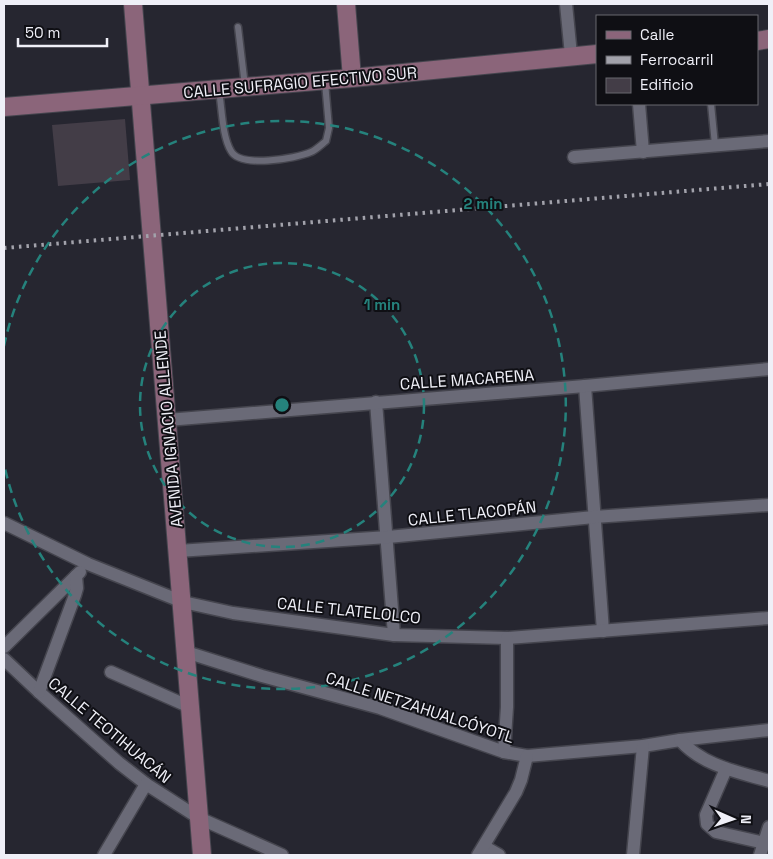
<svg xmlns="http://www.w3.org/2000/svg" width="773" height="859" viewBox="0 0 773 859" font-family="'Space Grotesk',sans-serif">
<style>
.building{fill:#433d47}
.lines{fill:none;stroke-linecap:round;stroke-linejoin:round}
.lane-casing{stroke:#45454e;stroke-width:9}
.street-casing{stroke:#45454e;stroke-width:15}
.secondary-casing{stroke:#45454e;stroke-width:20}
.lane{stroke:#6a6a77;stroke-width:6}
.street{stroke:#6a6a77;stroke-width:12}
.secondary{stroke:#8b657a;stroke-width:18}
.rail{stroke:#a2a2ab;stroke-width:4;stroke-dasharray:2.5 5;stroke-linecap:butt}
.ring{fill:none;stroke:#25827c;stroke-width:2.5;stroke-dasharray:9 6}
.labels{text-anchor:middle;stroke-width:4;stroke-linejoin:round;paint-order:stroke}
.street-label{font-size:16px;fill:#efeff7;stroke:#0f0f14}
.centre{fill:#25827c;stroke:#0f0f14;stroke-width:2.5}
.ring-label{font-size:15px;text-anchor:middle;font-weight:bold;fill:#25827c;stroke:#0f0f14;stroke-width:4;stroke-linejoin:round;paint-order:stroke}
</style>
<rect width="100%" height="100%" fill="#262630"/>
<!-- building -->
<path class="building" d="M 125,119 L 130,180 L 58,186 L 52,125 Z"/>
<g class="lines">
<defs>
<g id="lane">
<path d="M 238,27 L 245,86"/>
<path d="M 219,91 C 222,108 222,136 231,151 C 240,168 295,159 311,152 C 316,150 321,145 326,141 L 329,128 L 325,82"/>
<path d="M 711,104 L 715,145"/>
</g>
<g id="street">
<path d="M 566,4 L 571,55"/>
<path d="M 639,104 L 643,152"/>
<path d="M 574,157 L 769,141"/>
<path d="M 585,386 L 603,631"/>
<path d="M 376,402 L 394,635"/>
<path d="M 167,420 L 585,386 L 769,369"/>
<path d="M 4,523 L 88,564 L 183,602 L 233,613 L 394,635 L 507,638 L 769,618"/>
<path d="M 178,551 L 388,537 L 594,517 L 769,505"/>
<path d="M 4,647 L 80,572"/>
<path d="M 186,652 L 262,676 L 380,708 L 504,752 L 527,756 L 643,746 L 680,740 L 769,730"/>
<path d="M 4,659 L 39,692 L 119,763 L 146,784 L 199,818 L 282,855"/>
<path d="M 111,672 L 190,707"/>
<path d="M 39,692 L 75,595 L 77,588 L 76,576"/>
<path d="M 680,740 C 703,766 738,772 769,781"/>
<path d="M 504,752 L 507,707 L 507,638"/>
<path d="M 726,769 L 706,815 L 707,824 L 716,832 L 769,844"/>
<path d="M 485,847 L 499,855"/>
<path d="M 104,855 L 146,784"/>
<path d="M 478,855 L 516,792 L 521,780 L 527,756"/>
<path d="M 633,855 L 643,746"/>
<path d="M 760,855 L 769,827"/>
</g>
<g id="secondary">
<path d="M 133,4 L 202,855"/>
<path d="M 346,4 L 352,78"/>
<path d="M 757,41 L 769,39"/>
<path d="M 4,107 L 352,78 L 597,54"/>
</g>
</defs>
<!-- lane casing -->
<use href="#lane" class="lane-casing"/>
<!-- street casing -->
<use href="#street" class="street-casing"/>
<!-- secondary casing -->
<use href="#secondary" class="secondary-casing"/>
<!-- lane -->
<use href="#lane" class="lane"/>
<!-- street -->
<use href="#street" class="street"/>
<!-- secondary -->
<use href="#secondary" class="secondary"/>
<!-- rail -->
<path class="rail" d="M 4,248 L 769,184"/>
</g>
<!-- distance rings -->
<g class="ring">
<circle cx="282" cy="405" r="142"/>
<path d="M4 346A284 284 0 1 1 4 464"/>
</g>
<g class="labels">
<!-- street labels -->
<g class="street-label">
<text transform="translate(300 82) rotate(-5)" y="6">CALLE SUFRAGIO EFECTIVO SUR</text>
<text transform="translate(467 379) rotate(-4)" y="6">CALLE MACARENA</text>
<text transform="translate(168 429) rotate(-95)" y="6">AVENIDA IGNACIO ALLENDE</text>
<text transform="translate(472 513) rotate(-6)" y="6">CALLE TLACOPÁN</text>
<text transform="translate(349 610) rotate(6)" y="6">CALLE TLATELOLCO</text>
<text transform="translate(420 707) rotate(18)" y="6">CALLE NETZAHUALCÓYOTL</text>
<text transform="translate(110 730) rotate(40)" y="6">CALLE TEOTIHUACÁN</text>
</g>
</g>
<circle cx="282" cy="405" r="8" class="centre"/>
<g class="ring-label">
<text x="483" y="209">2 min</text>
<text x="382" y="310">1 min</text>
</g>
<!-- border -->
<rect width="773" height="859" fill="none" stroke="#efeff7" stroke-width="10"/>
<!-- legend -->
<rect x="596" y="15" width="162" height="90" fill="#0f0f14" stroke="#69696f"/>
<rect x="606" y="31" width="25" height="8" fill="#8b657a" stroke="#69696f"/>
<text x="640" y="40" font-size="15" fill="#efeff7">Calle</text>
<rect x="606" y="56" width="25" height="8" fill="#a2a2ab" stroke="#69696f"/>
<text x="640" y="65" font-size="15" fill="#efeff7">Ferrocarril</text>
<rect x="606" y="78" width="25" height="15" fill="#433d47" stroke="#69696f"/>
<text x="640" y="90" font-size="15" fill="#efeff7">Edificio</text>
<!-- north arrow -->
<g transform="translate(733 819) rotate(92)" stroke="#0f0f14" stroke-width="4" paint-order="stroke">
<path d="M0-4L9 19L0 12L-9 19Z" fill="#efeff7"/>
<text y="-8" font-size="14" font-weight="bold" text-anchor="middle" fill="#efeff7">N</text>
</g>
<!-- scale -->
<path d="M18 38v8h89v-8" fill="none" stroke="#efeff7" stroke-width="2.5"/>
<text x="25" y="38" font-size="15" fill="#efeff7" stroke="#0f0f14" stroke-width="4" paint-order="stroke">50 m</text>
</svg>
